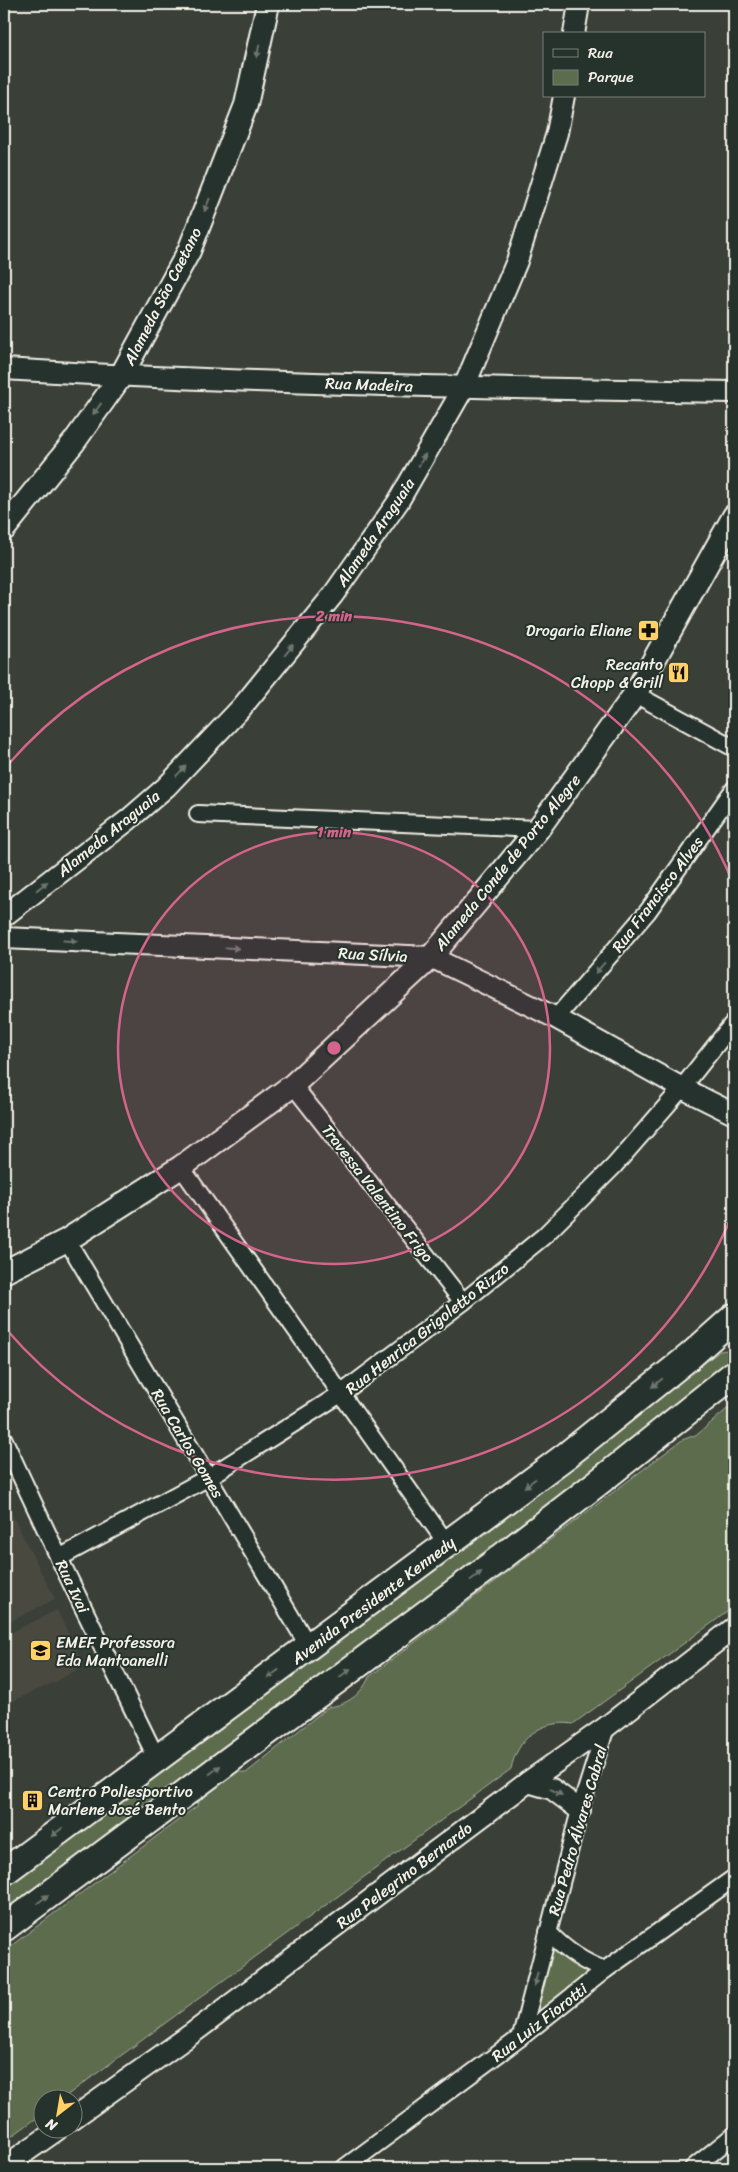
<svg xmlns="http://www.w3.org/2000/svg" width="738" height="2172" viewBox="0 0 738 2172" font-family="Sriracha,sans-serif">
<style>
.built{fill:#48493f}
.green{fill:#5c6c4e;stroke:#a8ae9b}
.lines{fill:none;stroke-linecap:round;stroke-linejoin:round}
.minor-casing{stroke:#f4f1e8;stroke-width:20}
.tertiary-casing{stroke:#f4f1e8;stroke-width:24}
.secondary-casing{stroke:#f4f1e8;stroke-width:26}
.primary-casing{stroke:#f4f1e8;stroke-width:30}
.minor{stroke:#26332d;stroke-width:16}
.tertiary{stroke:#26332d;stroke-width:20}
.secondary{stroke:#26332d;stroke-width:22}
.primary{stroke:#26332d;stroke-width:26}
.oneway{fill:#6e766e}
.ring{fill:none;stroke:#d4648c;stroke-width:2.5}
.labels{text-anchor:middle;stroke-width:4;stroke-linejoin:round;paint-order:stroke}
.street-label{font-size:16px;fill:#f4f1e8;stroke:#26332d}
.poi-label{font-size:16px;fill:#f4f1e8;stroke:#26332d;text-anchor:end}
.centre{fill:#d4648c;stroke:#26332d;stroke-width:2.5}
.ring-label{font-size:15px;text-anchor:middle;font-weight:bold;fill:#d4648c;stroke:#26332d;stroke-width:4;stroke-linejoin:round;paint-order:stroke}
</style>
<rect width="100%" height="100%" fill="#3a4038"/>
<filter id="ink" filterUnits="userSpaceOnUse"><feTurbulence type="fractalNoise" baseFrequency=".02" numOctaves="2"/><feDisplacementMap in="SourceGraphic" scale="10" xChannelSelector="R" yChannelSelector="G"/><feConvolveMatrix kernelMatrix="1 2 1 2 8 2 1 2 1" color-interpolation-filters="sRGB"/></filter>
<g filter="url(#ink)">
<!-- built -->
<g class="built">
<path d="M 4,1499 L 55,1599 L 4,1625 Z"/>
<path d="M 57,1610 L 84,1666 L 55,1682 L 4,1705 L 4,1636 Z"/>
</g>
<!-- green -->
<g class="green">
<path d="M 733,1349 L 732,1360 L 725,1370 L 603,1467 L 4,1918 L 4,1886 L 560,1473 L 720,1351 Z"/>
<path d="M 734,1403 L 734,1607 L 573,1724 C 541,1719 517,1739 511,1769 L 62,2099 L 42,2100 L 42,2114 L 4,2142 L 4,1951 L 197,1806 L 202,1796 L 231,1770 L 246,1773 L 328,1707 C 347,1705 362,1694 369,1677 L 682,1440 L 698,1434 Z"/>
<path d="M 550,1946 L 589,1975 L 529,2019 Z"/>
</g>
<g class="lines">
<defs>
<g id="minor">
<path d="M 635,694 L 734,748"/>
<path d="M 198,814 L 538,829"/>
<path d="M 556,1018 L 648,911 L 734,789"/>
<path d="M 293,1085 L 463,1302"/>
<path d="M 181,1167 L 447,1544"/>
<path d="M 67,1240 L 309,1647"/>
<path d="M 4,1440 L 59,1558 L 157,1759"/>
<path d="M 59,1558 L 209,1477 L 342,1393 L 463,1302 L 544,1236 L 614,1166 L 682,1088 L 734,1022"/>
<path d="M 548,1932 C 565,1950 582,1962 605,1970"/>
<path d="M 521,2037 L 580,1810 L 606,1727"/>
<path d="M 344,2168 L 521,2037 L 605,1970 L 734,1878"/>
<path d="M 693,2168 L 734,2135"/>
</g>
<g id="tertiary">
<path d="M 574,34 L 579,4"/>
<path d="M 4,369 C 247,384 491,388 734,392"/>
<path d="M 4,916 L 128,820 L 166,787 L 242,707 L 333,595 L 398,502 L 464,387 L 517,261 L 557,133 L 564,96"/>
<path d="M 4,938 L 431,957 L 556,1018 L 682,1088 L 734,1114"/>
<path d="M 528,1782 L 552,1789 L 580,1810"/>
<path d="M 72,2119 L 190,2035 L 528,1782 L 606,1727 L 734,1628"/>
<path d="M 4,2167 L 57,2130"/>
</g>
<g id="secondary">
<path d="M 4,529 L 74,442 L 121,376 L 189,251 L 246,105 L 268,4"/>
<path d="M 4,1272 L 67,1240 L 181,1167 L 293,1085 L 431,957 L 538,829 L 635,694 L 734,516"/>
</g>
<g id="primary">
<path d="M 4,1872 L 567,1455 L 689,1357 L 734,1317"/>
<path d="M 4,1928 L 494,1563 L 609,1474 L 734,1374"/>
</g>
</defs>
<!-- minor casing -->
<use href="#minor" class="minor-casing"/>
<!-- tertiary casing -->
<use href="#tertiary" class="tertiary-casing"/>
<!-- secondary casing -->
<use href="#secondary" class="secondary-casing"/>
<!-- primary casing -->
<use href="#primary" class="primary-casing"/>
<!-- minor -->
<use href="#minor" class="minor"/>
<!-- tertiary -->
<use href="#tertiary" class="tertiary"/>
<!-- secondary -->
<use href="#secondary" class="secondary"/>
<!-- primary -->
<use href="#primary" class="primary"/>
</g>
<!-- one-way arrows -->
<defs><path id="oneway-solid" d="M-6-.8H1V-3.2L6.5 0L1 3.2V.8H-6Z" transform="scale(1.25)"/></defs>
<g class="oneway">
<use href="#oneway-solid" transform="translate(258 51) rotate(102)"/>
<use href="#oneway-solid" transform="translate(207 205) rotate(112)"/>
<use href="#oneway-solid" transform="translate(97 409) rotate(126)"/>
<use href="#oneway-solid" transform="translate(422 460) rotate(-60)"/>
<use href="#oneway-solid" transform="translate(289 650) rotate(-51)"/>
<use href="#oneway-solid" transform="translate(181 771) rotate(-46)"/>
<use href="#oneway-solid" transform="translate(42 886) rotate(-38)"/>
<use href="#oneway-solid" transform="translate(70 941) rotate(3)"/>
<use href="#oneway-solid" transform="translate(232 948) rotate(3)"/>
<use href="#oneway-solid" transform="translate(600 968) rotate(131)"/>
<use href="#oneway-solid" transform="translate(657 1383) rotate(141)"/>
<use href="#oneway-solid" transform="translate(530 1483) rotate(143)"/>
<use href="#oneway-solid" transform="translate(476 1576) rotate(-37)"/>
<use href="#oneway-solid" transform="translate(345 1673) rotate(-37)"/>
<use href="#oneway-solid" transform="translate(273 1674) rotate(144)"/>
<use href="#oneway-solid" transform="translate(215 1770) rotate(-37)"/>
<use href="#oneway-solid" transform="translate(556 1792) rotate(28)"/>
<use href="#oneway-solid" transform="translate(57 1832) rotate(143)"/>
<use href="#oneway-solid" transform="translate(43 1899) rotate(-37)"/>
<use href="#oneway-solid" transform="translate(536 1979) rotate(104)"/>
</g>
</g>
<!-- distance rings -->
<circle cx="334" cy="1048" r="216" fill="#d4648c" fill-opacity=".12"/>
<g class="ring">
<circle cx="334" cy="1048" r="216"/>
<path d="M733 1213A432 432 0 0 1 6 1329M6 767A432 432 0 0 1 733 883"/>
</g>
<!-- icons -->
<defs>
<symbol id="pharmacy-square" viewBox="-11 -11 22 22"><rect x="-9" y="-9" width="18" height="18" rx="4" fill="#ffd166" stroke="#26332d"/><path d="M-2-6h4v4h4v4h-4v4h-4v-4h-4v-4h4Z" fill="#111"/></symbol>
<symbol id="restaurant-square" viewBox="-11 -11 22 22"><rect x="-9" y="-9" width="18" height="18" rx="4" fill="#ffd166" stroke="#26332d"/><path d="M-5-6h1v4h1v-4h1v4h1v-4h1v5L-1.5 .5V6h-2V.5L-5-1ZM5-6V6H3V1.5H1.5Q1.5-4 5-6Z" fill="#111"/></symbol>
<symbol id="school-square" viewBox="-11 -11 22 22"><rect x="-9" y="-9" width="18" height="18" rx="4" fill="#ffd166" stroke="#26332d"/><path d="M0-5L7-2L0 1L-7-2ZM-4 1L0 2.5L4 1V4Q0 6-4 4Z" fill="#111"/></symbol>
<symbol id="building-square" viewBox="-11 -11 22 22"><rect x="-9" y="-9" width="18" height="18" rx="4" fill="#ffd166" stroke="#26332d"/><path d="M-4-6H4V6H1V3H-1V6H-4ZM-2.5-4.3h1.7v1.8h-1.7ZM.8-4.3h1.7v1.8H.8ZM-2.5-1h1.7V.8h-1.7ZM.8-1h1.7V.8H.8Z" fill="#111"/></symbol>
</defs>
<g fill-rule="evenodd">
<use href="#pharmacy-square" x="636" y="618" width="25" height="25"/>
<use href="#restaurant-square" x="666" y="660" width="25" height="25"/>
<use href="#school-square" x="28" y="1638" width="25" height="25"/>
<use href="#building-square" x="20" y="1788" width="25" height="25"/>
</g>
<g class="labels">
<!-- street labels -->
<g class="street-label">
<text transform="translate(162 296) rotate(-63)" y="6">Alameda São Caetano</text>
<text transform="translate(369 384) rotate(2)" y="6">Rua Madeira</text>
<text transform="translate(375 532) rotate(-56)" y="6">Alameda Araguaia</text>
<text transform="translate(108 833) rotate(-39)" y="6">Alameda Araguaia</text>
<text transform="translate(507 862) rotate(-51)" y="6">Alameda Conde de Porto Alegre</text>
<text transform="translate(657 894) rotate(-53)" y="6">Rua Francisco Alves</text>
<text transform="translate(373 954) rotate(3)" y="6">Rua Sílvia</text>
<text transform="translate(378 1193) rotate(52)" y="6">Travessa Valentino Frigo</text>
<text transform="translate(427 1328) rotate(-38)" y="6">Rua Henrica Grigoletto Rizzo</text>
<text transform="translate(188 1443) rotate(59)" y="6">Rua Carlos Gomes</text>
<text transform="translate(73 1586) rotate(64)" y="6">Rua Ivai</text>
<text transform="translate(373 1600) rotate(-37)" y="6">Avenida Presidente Kennedy</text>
<text transform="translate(577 1830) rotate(-74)" y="6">Rua Pedro Álvares Cabral</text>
<text transform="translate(404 1875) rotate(-37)" y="6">Rua Pelegrino Bernardo</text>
<text transform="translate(539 2022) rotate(-38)" y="6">Rua Luiz Fiorotti</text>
</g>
<!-- poi labels -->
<g class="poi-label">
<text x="632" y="636">Drogaria Eliane</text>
<text x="663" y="670">Recanto<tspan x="663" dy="18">Chopp &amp; Grill</tspan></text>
<text x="56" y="1648" text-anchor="start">EMEF Professora<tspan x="56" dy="18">Eda Mantoanelli</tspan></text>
<text x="48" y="1797" text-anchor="start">Centro Poliesportivo<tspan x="48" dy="18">Marlene José Bento</tspan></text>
</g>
</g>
<circle cx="334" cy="1048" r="8" class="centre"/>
<g class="ring-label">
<text x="334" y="621">2 min</text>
<text x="334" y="837">1 min</text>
</g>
<!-- margin -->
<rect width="738" height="2172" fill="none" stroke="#26332d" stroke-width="20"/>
<rect x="10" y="10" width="718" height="2152" fill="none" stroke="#f4f1e8" stroke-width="2" filter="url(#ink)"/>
<!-- legend -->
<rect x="543" y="32" width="162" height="65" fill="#26332d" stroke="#787f78"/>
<rect x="553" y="49" width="25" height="8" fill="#26332d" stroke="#787f78"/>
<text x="588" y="58" font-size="15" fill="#f4f1e8">Rua</text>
<rect x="553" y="70" width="25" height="15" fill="#5c6c4e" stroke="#787f78"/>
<text x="588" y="82" font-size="15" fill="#f4f1e8">Parque</text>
<!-- north arrow -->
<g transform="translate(58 2114) rotate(211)"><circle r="24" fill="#26332d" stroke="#787f78"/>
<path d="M0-4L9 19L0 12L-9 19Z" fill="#ffd166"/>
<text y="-8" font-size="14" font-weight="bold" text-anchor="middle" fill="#f4f1e8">N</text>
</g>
</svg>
